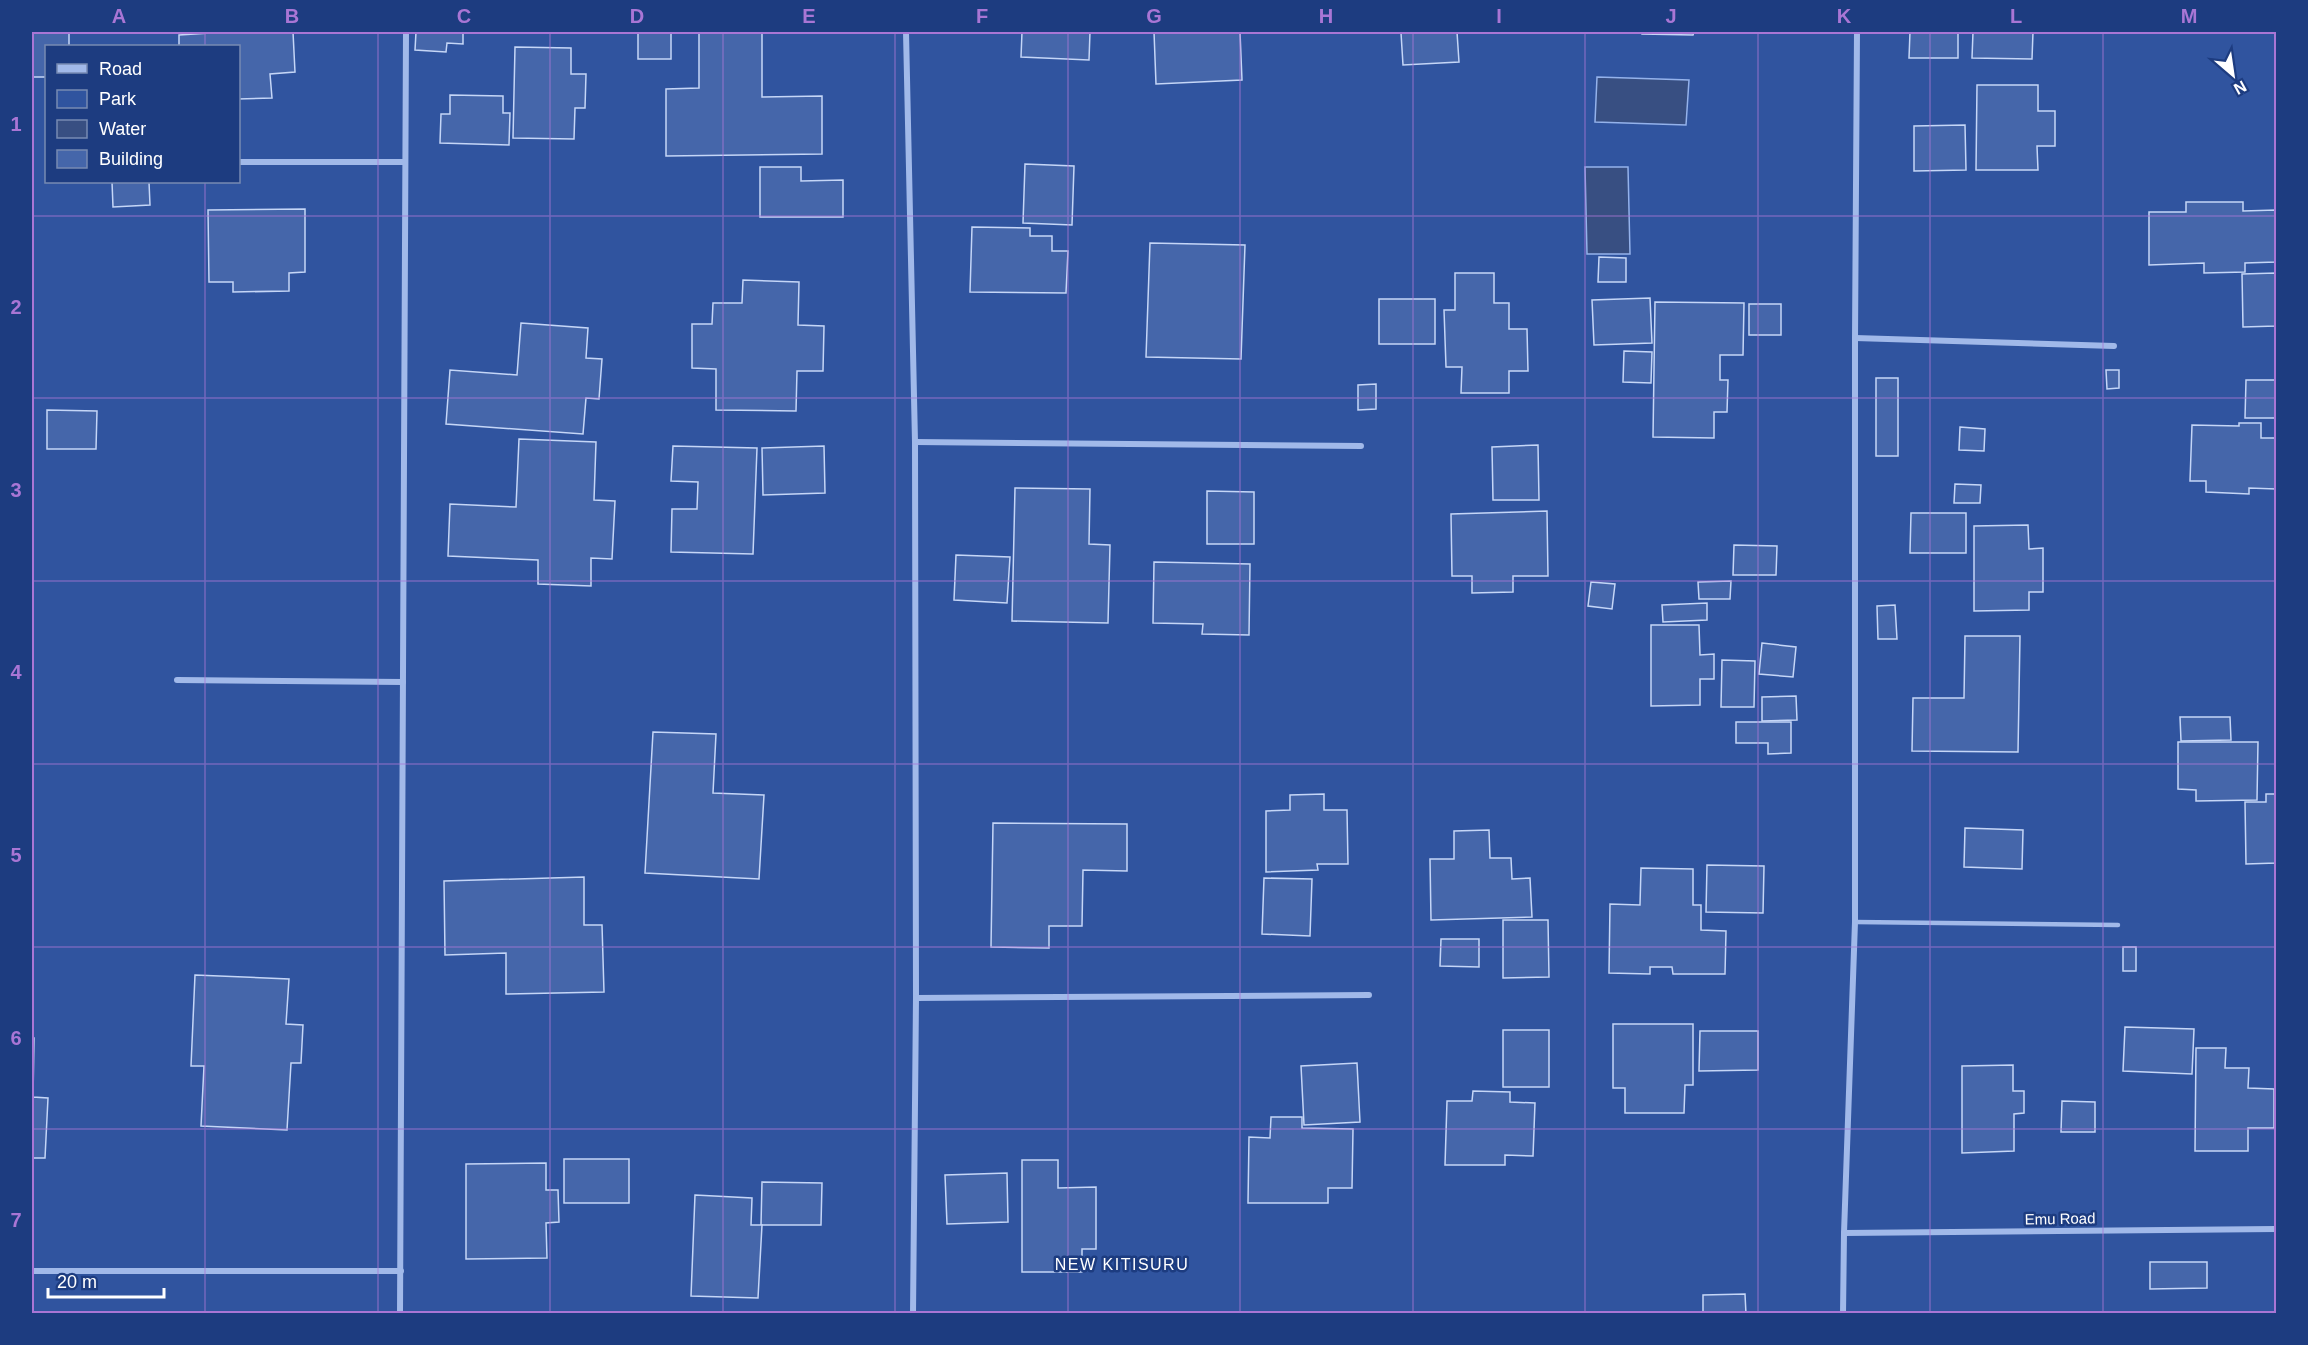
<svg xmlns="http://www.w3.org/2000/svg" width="2308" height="1345" viewBox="0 0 2308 1345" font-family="Helvetica,sans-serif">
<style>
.green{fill:#30549f;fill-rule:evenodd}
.water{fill:#384f82;stroke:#94b2eb;stroke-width:1.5}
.building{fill:#4566aa;stroke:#c5d6f7;stroke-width:1.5}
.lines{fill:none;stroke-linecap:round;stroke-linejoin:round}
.service{stroke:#a1b9e9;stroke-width:4.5}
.minor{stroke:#a1b9e9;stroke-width:6}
.grid{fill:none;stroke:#a976d5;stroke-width:1.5;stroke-opacity:0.55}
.labels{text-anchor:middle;stroke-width:5;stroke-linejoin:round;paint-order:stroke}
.street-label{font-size:15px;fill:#fff;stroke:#1d3c80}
.neighbourhood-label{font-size:16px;letter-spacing:1.5px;fill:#fff;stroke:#1d3c80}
.neatline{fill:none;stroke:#a976d5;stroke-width:2}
.grid-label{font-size:20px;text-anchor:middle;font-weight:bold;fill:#a976d5}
</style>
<rect width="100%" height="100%" fill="#1d3c80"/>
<!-- green -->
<path class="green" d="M 32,32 L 2276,32 L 2276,1313 L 32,1313 ZM 46,46 L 238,46 L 238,182 L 46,182 Z"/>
<!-- water -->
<g class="water">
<path d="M 1597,77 L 1689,80 L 1686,125 L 1595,122 Z"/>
<path d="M 1585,167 L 1628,167 L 1630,254 L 1587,254 Z"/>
</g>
<!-- building -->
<g class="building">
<path d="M 32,32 L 69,32 L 69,46 L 46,46 L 46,77 L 32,77 Z"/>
<path d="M 210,32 L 293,32 L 295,72 L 270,74 L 272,98 L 238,99 L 238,46 L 179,46 L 179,35 L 210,33 Z"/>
<path d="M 416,32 L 463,32 L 463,44 L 447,43 L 446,52 L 415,50 Z"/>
<rect x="638" y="32" width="33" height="27"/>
<path d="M 699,32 L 762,32 L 762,97 L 822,96 L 822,154 L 666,156 L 666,89 L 699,88 Z"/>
<path d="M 1022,32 L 1090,32 L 1089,60 L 1021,57 Z"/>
<path d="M 1154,32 L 1240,32 L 1242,80 L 1156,84 Z"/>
<path d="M 1457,32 L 1459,62 L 1403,65 L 1401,33 Z"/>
<path d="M 1642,32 L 1694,32 L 1693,35 L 1642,34 Z"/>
<path d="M 1910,32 L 1958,32 L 1958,58 L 1909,58 Z"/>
<path d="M 1973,32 L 2033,32 L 2032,59 L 1972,58 Z"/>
<path d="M 515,47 L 571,48 L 571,74 L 586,74 L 585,108 L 575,108 L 574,139 L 513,138 Z"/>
<path d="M 1977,85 L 2038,85 L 2038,111 L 2055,111 L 2055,146 L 2037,146 L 2038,170 L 1976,170 Z"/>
<path d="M 450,95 L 503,96 L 503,113 L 510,113 L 509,145 L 440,143 L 441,114 L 450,114 Z"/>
<path d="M 1965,125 L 1966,170 L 1914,171 L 1914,126 Z"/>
<path d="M 1025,164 L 1074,166 L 1072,225 L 1023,223 Z"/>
<path d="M 760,167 L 801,167 L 801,181 L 843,180 L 843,217 L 760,217 Z"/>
<path d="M 112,182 L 149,182 L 150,205 L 113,207 Z"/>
<path d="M 2186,202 L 2243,202 L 2243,211 L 2276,210 L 2276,262 L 2245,263 L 2245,272 L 2204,273 L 2204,263 L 2149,265 L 2149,212 L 2186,212 Z"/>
<path d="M 305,209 L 305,272 L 289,273 L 289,291 L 233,292 L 233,282 L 209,282 L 208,210 Z"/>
<path d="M 972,227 L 1030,228 L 1030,236 L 1052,236 L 1052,251 L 1068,251 L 1066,293 L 970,292 Z"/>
<path d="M 1150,243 L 1245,245 L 1241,359 L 1146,357 Z"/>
<path d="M 1599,257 L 1626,258 L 1626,282 L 1598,282 Z"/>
<path d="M 1455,273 L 1494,273 L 1494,303 L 1509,303 L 1509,329 L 1527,329 L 1528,371 L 1509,371 L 1509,393 L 1461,393 L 1462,367 L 1446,367 L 1444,310 L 1455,310 Z"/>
<path d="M 2276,273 L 2276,326 L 2243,327 L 2242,274 Z"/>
<path d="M 743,280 L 799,282 L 798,325 L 824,326 L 823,371 L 797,371 L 796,411 L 716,410 L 716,369 L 692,368 L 692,324 L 712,324 L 713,303 L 742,303 Z"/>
<path d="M 1650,298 L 1652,343 L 1594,345 L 1592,300 Z"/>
<rect x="1379" y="299" width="56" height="45"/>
<path d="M 1655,302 L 1744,303 L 1743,355 L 1720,355 L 1720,380 L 1728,380 L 1727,412 L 1714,412 L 1714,438 L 1653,437 Z"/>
<rect x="1749" y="304" width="32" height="31"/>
<path d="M 521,323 L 588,328 L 586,358 L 602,359 L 599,399 L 586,398 L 583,434 L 446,424 L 450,370 L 517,375 Z"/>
<path d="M 1624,351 L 1652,352 L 1651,383 L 1623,382 Z"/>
<path d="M 2106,370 L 2119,370 L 2119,388 L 2107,389 Z"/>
<rect x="1876" y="378" width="22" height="78"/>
<path d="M 2246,380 L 2276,380 L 2276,418 L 2245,418 Z"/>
<path d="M 1376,384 L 1376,409 L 1358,410 L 1358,385 Z"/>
<path d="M 47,410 L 97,411 L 96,449 L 47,449 Z"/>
<path d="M 2239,423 L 2261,423 L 2261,438 L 2276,438 L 2276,489 L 2249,488 L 2249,494 L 2206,492 L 2206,481 L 2190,481 L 2192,425 L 2239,426 Z"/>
<path d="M 1960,427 L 1985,429 L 1984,451 L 1959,450 Z"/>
<path d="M 519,439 L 596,442 L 594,500 L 615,501 L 612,559 L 591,558 L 591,586 L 538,584 L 538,560 L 448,556 L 450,504 L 516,507 Z"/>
<path d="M 1538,445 L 1539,500 L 1493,500 L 1492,447 Z"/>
<path d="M 673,446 L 757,448 L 753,554 L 671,552 L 672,509 L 697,509 L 698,482 L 671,481 Z"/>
<path d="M 824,446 L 825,493 L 763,495 L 762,448 Z"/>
<path d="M 1955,484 L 1981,485 L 1980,503 L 1954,503 Z"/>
<path d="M 1015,488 L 1090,489 L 1089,544 L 1110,545 L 1108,623 L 1012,621 Z"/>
<path d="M 1207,491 L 1254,492 L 1254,544 L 1207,544 Z"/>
<path d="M 1547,511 L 1548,576 L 1513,576 L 1513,592 L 1472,593 L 1472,576 L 1452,576 L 1451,514 Z"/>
<path d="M 1911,513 L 1966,513 L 1966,553 L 1910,553 Z"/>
<path d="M 2028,525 L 2029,549 L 2043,548 L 2043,592 L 2029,592 L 2029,610 L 1974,611 L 1974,526 Z"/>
<path d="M 1734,545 L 1777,546 L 1776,575 L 1733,575 Z"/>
<path d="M 956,555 L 1010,557 L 1007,603 L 954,600 Z"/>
<path d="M 1154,562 L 1250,564 L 1249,635 L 1202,634 L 1203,624 L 1153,623 Z"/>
<path d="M 1731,581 L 1730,599 L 1699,599 L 1698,582 Z"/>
<path d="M 1591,582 L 1615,584 L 1612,609 L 1588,606 Z"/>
<path d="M 1707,603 L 1707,620 L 1663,622 L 1662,605 Z"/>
<path d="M 1895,605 L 1897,639 L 1878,639 L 1877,606 Z"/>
<path d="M 1651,625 L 1699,625 L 1700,655 L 1714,654 L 1714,679 L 1700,679 L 1700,705 L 1651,706 Z"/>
<path d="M 1965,636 L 2020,636 L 2018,752 L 1912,751 L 1913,698 L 1964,698 Z"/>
<path d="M 1762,643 L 1796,647 L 1793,677 L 1759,674 Z"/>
<path d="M 1722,660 L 1755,661 L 1754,707 L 1721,707 Z"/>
<path d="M 1796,696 L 1797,720 L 1762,721 L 1762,697 Z"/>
<path d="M 2180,717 L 2230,717 L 2231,740 L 2181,741 Z"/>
<path d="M 1736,722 L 1791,722 L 1791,753 L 1768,754 L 1768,743 L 1736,743 Z"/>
<path d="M 653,732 L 716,734 L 713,793 L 764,795 L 759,879 L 645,873 Z"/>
<path d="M 2178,742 L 2258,742 L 2257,800 L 2196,801 L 2196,790 L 2178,789 Z"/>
<path d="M 1324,794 L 1324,810 L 1347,810 L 1348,864 L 1317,864 L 1318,870 L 1266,872 L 1266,811 L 1290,810 L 1290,795 Z"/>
<path d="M 2266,794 L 2276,794 L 2276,863 L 2246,864 L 2245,802 L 2266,802 Z"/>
<path d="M 993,823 L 1127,824 L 1127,871 L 1083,870 L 1082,926 L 1049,926 L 1049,948 L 991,947 Z"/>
<path d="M 1965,828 L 2023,830 L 2022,869 L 1964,867 Z"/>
<path d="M 1489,830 L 1490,858 L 1511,858 L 1512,879 L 1530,878 L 1532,917 L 1431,920 L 1430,859 L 1454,859 L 1454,831 Z"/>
<path d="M 1707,865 L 1764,866 L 1763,913 L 1706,912 Z"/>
<path d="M 1641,868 L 1693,869 L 1693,905 L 1701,905 L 1701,930 L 1726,931 L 1725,974 L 1673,974 L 1672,967 L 1650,967 L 1650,974 L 1609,973 L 1610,904 L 1640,905 Z"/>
<path d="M 584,877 L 584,925 L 602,925 L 604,992 L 506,994 L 506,953 L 445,955 L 444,881 Z"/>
<path d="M 1264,878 L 1312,879 L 1310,936 L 1262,934 Z"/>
<path d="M 1503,920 L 1548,920 L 1549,977 L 1503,978 Z"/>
<path d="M 1441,939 L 1479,939 L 1479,967 L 1440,966 Z"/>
<rect x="2123" y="947" width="13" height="24"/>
<path d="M 195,975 L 289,979 L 286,1024 L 303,1025 L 301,1063 L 291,1063 L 287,1130 L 201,1126 L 204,1066 L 191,1066 Z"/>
<path d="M 1613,1024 L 1693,1024 L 1693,1085 L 1685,1085 L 1684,1113 L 1625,1113 L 1625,1088 L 1613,1088 Z"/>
<path d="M 2125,1027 L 2194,1029 L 2192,1074 L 2123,1071 Z"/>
<rect x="1503" y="1030" width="46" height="57"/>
<path d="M 1700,1031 L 1758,1031 L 1758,1070 L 1699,1071 Z"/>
<path d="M 32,1038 L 34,1038 L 33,1097 L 48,1098 L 45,1158 L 32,1158 Z"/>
<path d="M 2196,1048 L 2226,1048 L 2225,1068 L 2249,1068 L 2248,1088 L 2274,1089 L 2274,1128 L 2248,1128 L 2248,1151 L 2195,1151 Z"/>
<path d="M 1357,1063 L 1360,1122 L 1304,1125 L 1301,1066 Z"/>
<path d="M 2013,1065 L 2013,1091 L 2024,1091 L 2024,1113 L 2014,1114 L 2014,1151 L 1962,1153 L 1962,1066 Z"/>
<path d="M 1473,1091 L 1510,1092 L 1510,1102 L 1535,1103 L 1533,1156 L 1505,1155 L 1505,1165 L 1445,1165 L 1447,1101 L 1472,1101 Z"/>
<path d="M 2062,1101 L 2095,1102 L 2095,1132 L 2061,1132 Z"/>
<path d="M 1271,1117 L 1302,1117 L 1302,1128 L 1353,1129 L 1352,1188 L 1328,1188 L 1328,1203 L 1248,1203 L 1249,1137 L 1270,1138 Z"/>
<rect x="564" y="1159" width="65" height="44"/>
<path d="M 1022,1160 L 1058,1160 L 1058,1188 L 1096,1187 L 1096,1249 L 1082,1249 L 1082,1272 L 1022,1272 Z"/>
<path d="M 546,1163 L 546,1190 L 558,1190 L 559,1222 L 546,1223 L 547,1258 L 466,1259 L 466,1164 Z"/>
<path d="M 1007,1173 L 1008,1222 L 947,1224 L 945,1175 Z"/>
<path d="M 762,1182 L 822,1183 L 821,1225 L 761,1225 Z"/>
<path d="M 695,1195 L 752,1198 L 751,1225 L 762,1225 L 758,1298 L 691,1296 Z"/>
<path d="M 2150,1262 L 2207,1262 L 2207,1288 L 2150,1289 Z"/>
<path d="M 1745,1294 L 1746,1314 L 1703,1314 L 1703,1295 Z"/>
</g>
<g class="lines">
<!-- service -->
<path class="service" d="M 1855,922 L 2118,925"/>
<!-- minor -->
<g class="minor">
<path d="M 906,32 L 915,442 L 916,998 L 913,1314"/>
<path d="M 238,162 L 404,162"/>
<path d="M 1855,338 L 2114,346"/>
<path d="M 915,442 L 1361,446"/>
<path d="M 177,680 L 403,682"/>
<path d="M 916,998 L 1369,995"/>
<path d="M 1844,1233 L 2276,1229"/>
<path d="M 32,1271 L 401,1271"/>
<path d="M 400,1314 L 406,32"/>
<path d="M 1843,1314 L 1844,1233 L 1855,922 L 1855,338 L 1857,32"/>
</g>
</g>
<!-- grid -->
<path class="grid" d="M 205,32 L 205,46M 378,32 L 378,1314M 550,32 L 550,1314M 723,32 L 723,1314M 895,32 L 895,1314M 1068,32 L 1068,1314M 1240,32 L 1240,1314M 1413,32 L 1413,1314M 1585,32 L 1585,1314M 1758,32 L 1758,1314M 1930,32 L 1930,1314M 2103,32 L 2103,1314M 205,182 L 205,1314M 32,216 L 2276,216M 32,398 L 2276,398M 32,581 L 2276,581M 32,764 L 2276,764M 32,947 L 2276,947M 32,1129 L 2276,1129"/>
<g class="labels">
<!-- street labels -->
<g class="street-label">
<text transform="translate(2060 1219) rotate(-1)" y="5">Emu Road</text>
</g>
<!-- neighbourhood labels -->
<g class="neighbourhood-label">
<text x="1122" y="1270">NEW KITISURU</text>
</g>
</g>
<!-- border -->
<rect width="2308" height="1345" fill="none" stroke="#1d3c80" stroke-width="66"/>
<!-- legend -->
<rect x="45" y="45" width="195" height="138" fill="#1d3c80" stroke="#778ab3" stroke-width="1.5"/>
<rect x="57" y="64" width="30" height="9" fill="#a1b9e9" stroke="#778ab3" stroke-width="1.5"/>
<text x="99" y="75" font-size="18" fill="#ffffff">Road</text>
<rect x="57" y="90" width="30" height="18" fill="#30549f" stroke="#778ab3" stroke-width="1.5"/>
<text x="99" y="105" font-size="18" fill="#ffffff">Park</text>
<rect x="57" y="120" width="30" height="18" fill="#384f82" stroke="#778ab3" stroke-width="1.5"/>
<text x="99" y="135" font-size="18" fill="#ffffff">Water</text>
<rect x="57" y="150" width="30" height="18" fill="#4566aa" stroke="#778ab3" stroke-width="1.5"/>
<text x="99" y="165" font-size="18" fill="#ffffff">Building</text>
<!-- north arrow -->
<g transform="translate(2233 75) rotate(151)" stroke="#1d3c80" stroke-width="4.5" paint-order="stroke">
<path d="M0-4.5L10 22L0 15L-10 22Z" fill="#ffffff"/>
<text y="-9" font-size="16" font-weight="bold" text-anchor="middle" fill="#ffffff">N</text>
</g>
<!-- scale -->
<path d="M48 1288v9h116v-9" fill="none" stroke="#ffffff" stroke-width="3"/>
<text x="57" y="1288" font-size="18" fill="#ffffff" stroke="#1d3c80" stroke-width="4.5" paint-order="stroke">20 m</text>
<rect x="33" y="33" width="2242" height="1279" class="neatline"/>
<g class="grid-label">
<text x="119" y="23">A</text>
<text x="292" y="23">B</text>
<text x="464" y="23">C</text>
<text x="637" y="23">D</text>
<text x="809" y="23">E</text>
<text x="982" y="23">F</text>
<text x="1154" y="23">G</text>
<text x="1326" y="23">H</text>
<text x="1499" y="23">I</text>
<text x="1671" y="23">J</text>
<text x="1844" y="23">K</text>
<text x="2016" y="23">L</text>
<text x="2189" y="23">M</text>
<text x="16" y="131">1</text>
<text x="16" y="314">2</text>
<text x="16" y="497">3</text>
<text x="16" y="679">4</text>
<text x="16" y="862">5</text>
<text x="16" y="1045">6</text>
<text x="16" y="1227">7</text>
</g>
</svg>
